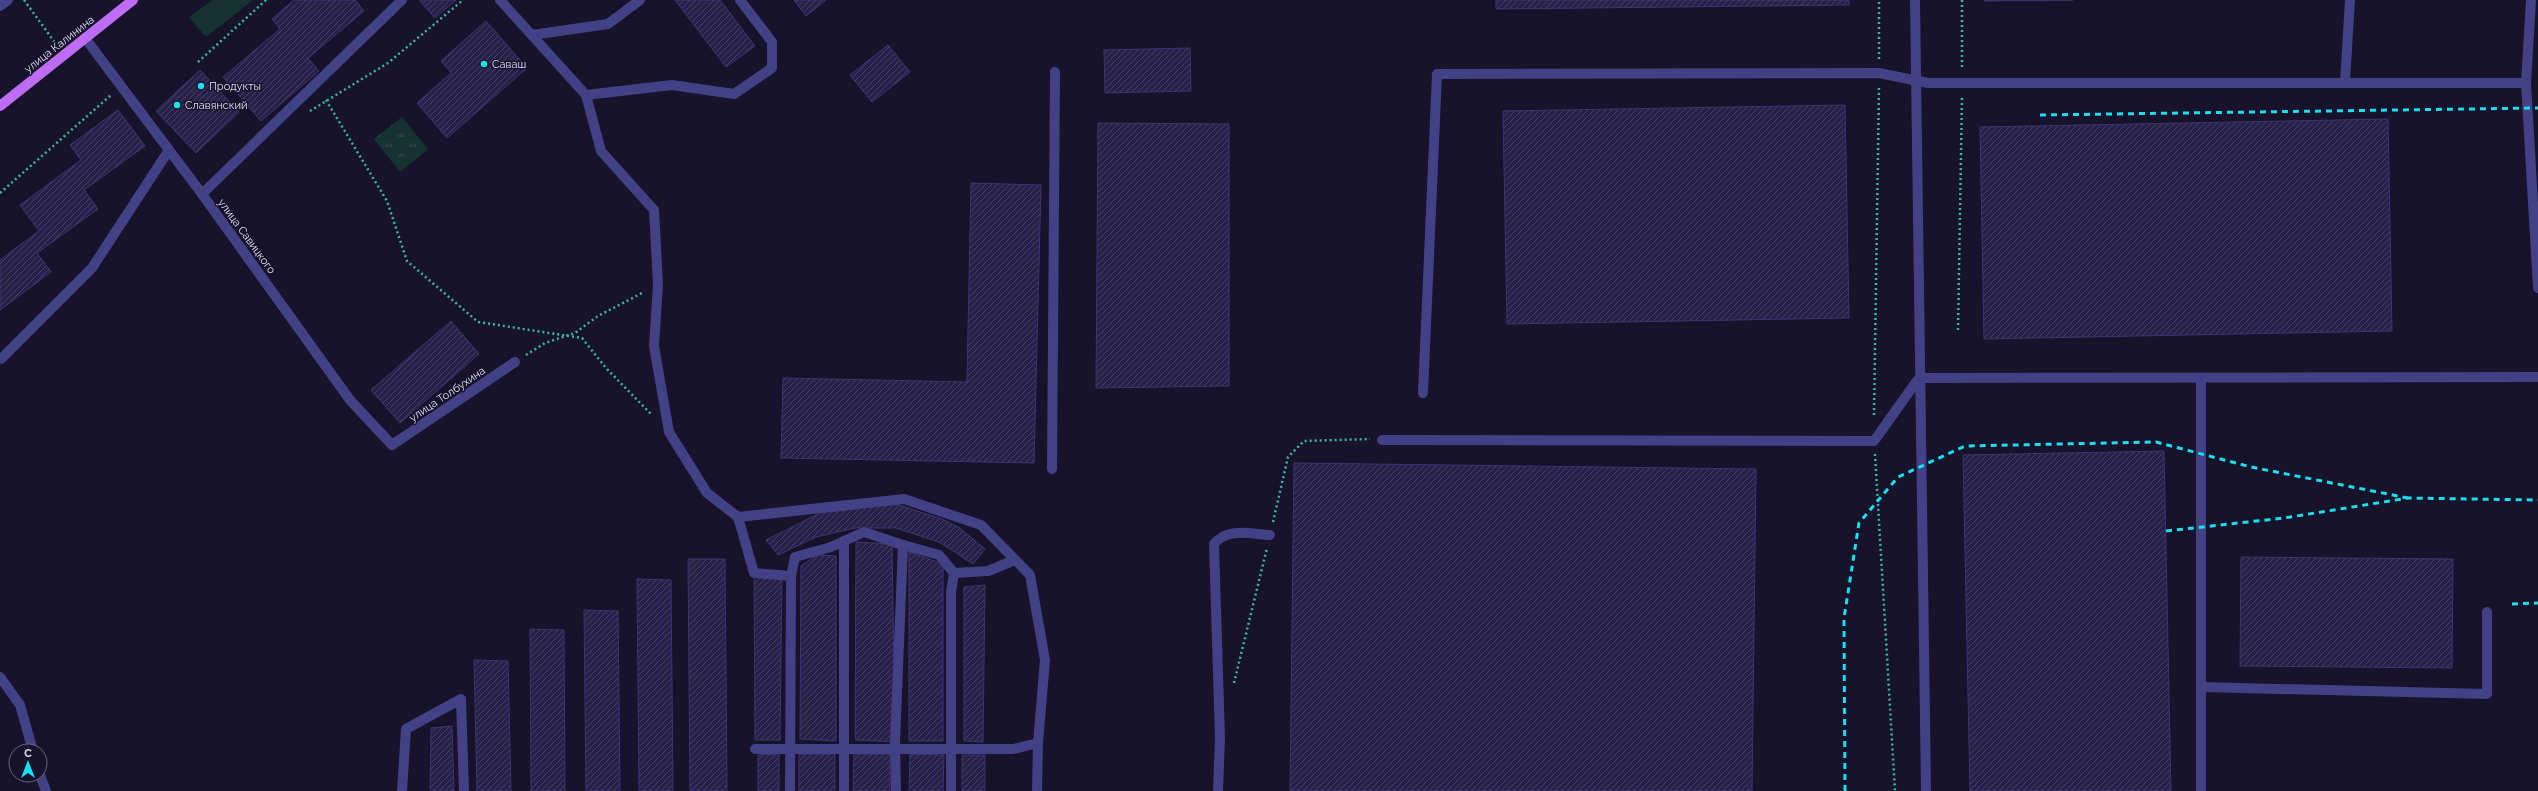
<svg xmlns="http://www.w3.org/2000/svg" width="2538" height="791" viewBox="0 0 2538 791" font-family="Raleway,sans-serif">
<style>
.green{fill:#163331}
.park{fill:url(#park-tufts)}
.building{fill:url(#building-hatch);stroke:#3e3474}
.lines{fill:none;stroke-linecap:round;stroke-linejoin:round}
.path{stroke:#39b5aa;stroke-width:2.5;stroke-dasharray:2 3;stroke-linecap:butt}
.minor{stroke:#424185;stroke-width:10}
.major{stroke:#be6cf5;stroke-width:10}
.rail{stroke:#17e0f0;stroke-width:3;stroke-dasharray:6 5;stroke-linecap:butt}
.poi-dot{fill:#17e0f0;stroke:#16132a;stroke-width:1.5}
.labels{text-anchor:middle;stroke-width:3;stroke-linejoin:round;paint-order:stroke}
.street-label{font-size:11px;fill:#e0ddfd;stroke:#16132a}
.poi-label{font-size:11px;fill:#e0ddfd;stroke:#16132a;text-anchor:start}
</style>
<defs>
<pattern id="park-tufts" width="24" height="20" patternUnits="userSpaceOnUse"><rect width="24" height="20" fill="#163331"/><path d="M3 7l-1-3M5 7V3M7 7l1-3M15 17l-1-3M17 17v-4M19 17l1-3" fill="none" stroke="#385050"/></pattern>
<pattern id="building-hatch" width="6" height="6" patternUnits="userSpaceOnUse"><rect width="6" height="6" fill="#272049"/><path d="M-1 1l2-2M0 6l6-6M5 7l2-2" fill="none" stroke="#464064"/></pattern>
</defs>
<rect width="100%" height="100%" fill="#16132a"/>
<!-- green -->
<path class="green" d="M 213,0 L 253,0 L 206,37 L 189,17 Z"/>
<!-- park -->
<path class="park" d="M 402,117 L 428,149 L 400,172 L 374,139 Z"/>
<!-- building -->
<g class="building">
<path d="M 294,0 L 355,0 L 364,11 L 308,58 L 319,71 L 261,121 L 223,77 L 280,29 L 272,19 Z"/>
<path d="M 419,0 L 456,0 L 435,18 Z"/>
<path d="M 675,0 L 720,0 L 755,46 L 726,67 Z"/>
<path d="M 794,0 L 826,0 L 806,16 Z"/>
<path d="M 1496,0 L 1849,0 L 1849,5 L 1496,9 Z"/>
<path d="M 1984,0 L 2073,0 L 1984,1 Z"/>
<path d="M 486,21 L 527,68 L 447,138 L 417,103 L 451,73 L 441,61 Z"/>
<path d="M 888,45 L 910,72 L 872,102 L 850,75 Z"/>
<path d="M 1190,48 L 1191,91 L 1105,93 L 1104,50 Z"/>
<path d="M 200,70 L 239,112 L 196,153 L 156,111 Z"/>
<path d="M 1845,105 L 1849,318 L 1507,324 L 1503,111 Z"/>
<path d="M 118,110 L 145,146 L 84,190 L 98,209 L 37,253 L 51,272 L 0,310 L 0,260 L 39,231 L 20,205 L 81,160 L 70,145 Z"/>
<path d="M 2388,119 L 2392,331 L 1984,339 L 1980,127 Z"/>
<path d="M 1098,123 L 1229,124 L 1229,386 L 1096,388 Z"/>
<path d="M 971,183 L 1041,185 L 1034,463 L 781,458 L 783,378 L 967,382 Z"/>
<path d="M 451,321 L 479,354 L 400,423 L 371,390 Z"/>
<path d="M 2164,451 L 2171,791 L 1970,791 L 1963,455 Z"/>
<path d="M 1294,463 L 1756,469 L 1752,791 L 1290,791 Z"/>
<path d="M 896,504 L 942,519 L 960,528 L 985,549 L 973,564 L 939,542 L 896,528 L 855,528 L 816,537 L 778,555 L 766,540 L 820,513 Z"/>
<path d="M 856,542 L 892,544 L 895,742 L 855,740 Z"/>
<path d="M 909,552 L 943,564 L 943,741 L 909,741 Z"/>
<path d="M 817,555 L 836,556 L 836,741 L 800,739 L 801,566 Z"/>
<path d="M 2241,557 L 2453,559 L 2452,668 L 2240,666 Z"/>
<path d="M 688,559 L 725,559 L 727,791 L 690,791 Z"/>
<path d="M 754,573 L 782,575 L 780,740 L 755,740 Z"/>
<path d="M 637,579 L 671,580 L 673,791 L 639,791 Z"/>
<path d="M 985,585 L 983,742 L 964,741 L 964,587 Z"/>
<path d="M 584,610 L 618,611 L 620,791 L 586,791 Z"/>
<path d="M 530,629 L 564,630 L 565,791 L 531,791 Z"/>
<path d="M 474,660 L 508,661 L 511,791 L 477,791 Z"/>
<path d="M 452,726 L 454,791 L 430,791 L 431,728 Z"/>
<path d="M 779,754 L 779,791 L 758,791 L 758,755 Z"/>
<rect x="799" y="754" width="36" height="37"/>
<path d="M 854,754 L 890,754 L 890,791 L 853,791 Z"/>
<path d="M 910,754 L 944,755 L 943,791 L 909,791 Z"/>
<rect x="962" y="755" width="23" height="36"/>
</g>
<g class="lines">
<!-- path -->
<g class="path">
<path d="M 24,0 L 56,44"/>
<path d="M 1962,0 L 1962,69"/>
<path d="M 1879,59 L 1879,0"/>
<path d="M 198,62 L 266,0"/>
<path d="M 326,100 L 387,201 L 407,261 L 478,322 L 582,338 L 606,368 L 651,414"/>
<path d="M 310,111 L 388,63 L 463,0"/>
<path d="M 0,193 L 111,95"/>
<path d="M 1958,330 L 1962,96"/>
<path d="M 526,355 L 545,343 L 575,333 L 598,316 L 644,292"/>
<path d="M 1874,415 L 1879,86"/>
<path d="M 1875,454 L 1895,791"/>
<path d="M 1273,522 L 1288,457 L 1304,441 L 1370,439"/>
<path d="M 1234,683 L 1267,548"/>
</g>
<!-- minor -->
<g class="minor">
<path d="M 500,0 L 586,95 L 601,151 L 654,210 L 658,284 L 654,346 L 669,432 L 707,493 L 738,517 L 904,499 L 981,525 L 1030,575 L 1045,660 L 1038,743 L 1013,749 L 755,749"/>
<path d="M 1915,0 L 1926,791"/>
<path d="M 0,6 L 8,0"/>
<path d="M 532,35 L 608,24 L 640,0"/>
<path d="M 85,38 L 202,194 L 350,400 L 392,445 L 515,362"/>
<path d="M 2345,82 L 2350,0"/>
<path d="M 2526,83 L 2538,288"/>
<path d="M 586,95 L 672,85 L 734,94 L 772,68 L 772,42 L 740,0"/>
<path d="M 202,194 L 402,0"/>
<path d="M 1,359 L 92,268 L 169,150"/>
<path d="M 2201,378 L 2201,791"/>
<path d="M 1423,393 L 1437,74 L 1879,73 L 1928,83 L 2526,83 L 2531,0"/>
<path d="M 1382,440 L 1874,441 L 1919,378 L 2538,377"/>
<path d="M 1052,469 L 1055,72"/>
<path d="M 738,517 L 754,573 L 791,576"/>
<path d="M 844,541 L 844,791"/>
<path d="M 896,543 L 939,555 L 954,573 L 951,592 L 951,791"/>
<path d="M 954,573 L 988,571 L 1015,560"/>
<path d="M 0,677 L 20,705 L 33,751"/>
<path d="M 2201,687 L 2487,694 L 2487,612"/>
<path d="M 40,775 L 46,791"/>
<path d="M 402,791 L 406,729 L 461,699 L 464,791"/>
<path d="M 790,791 L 791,576 L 795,557 L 831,547 L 864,532 L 903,545 L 895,742 L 896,791"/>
<path d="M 1037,791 L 1038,743"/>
<path d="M 1218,791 L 1220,738 L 1214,544 C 1227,527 1251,534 1270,535"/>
</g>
<!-- major -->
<path class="major" d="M 0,106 L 133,0"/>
<!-- rail -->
<g class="rail">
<path d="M 2040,115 L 2538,108"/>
<path d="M 2166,531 L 2284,518 L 2408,498 L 2538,500"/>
<path d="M 2512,604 L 2538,603"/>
<path d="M 1845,791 L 1844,618 L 1859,523 L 1898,477 L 1965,446 L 2156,442 L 2251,467 L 2408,498"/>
</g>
</g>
<!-- markers -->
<g class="poi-dot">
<circle cx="484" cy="64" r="4"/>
<circle cx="201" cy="86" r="4"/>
<circle cx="177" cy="105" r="4"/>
</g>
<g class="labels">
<!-- street labels -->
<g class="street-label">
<text transform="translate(59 44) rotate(-38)" y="4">улица Калинина</text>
<text transform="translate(247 236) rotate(54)" y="4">улица Савицкого</text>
<text transform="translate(447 394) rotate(-34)" y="4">улица Толбухина</text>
</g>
<!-- poi labels -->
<g class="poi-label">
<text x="492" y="68">Саваш</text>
<text x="209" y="90">Продукты</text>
<text x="185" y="109">Славянский</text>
</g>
</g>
<!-- north arrow -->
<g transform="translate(28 763)"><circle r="19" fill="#16132a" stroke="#67647e"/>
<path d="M0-3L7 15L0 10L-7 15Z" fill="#17e0f0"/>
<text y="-6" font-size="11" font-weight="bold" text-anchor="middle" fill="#e0ddfd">С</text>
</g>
</svg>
